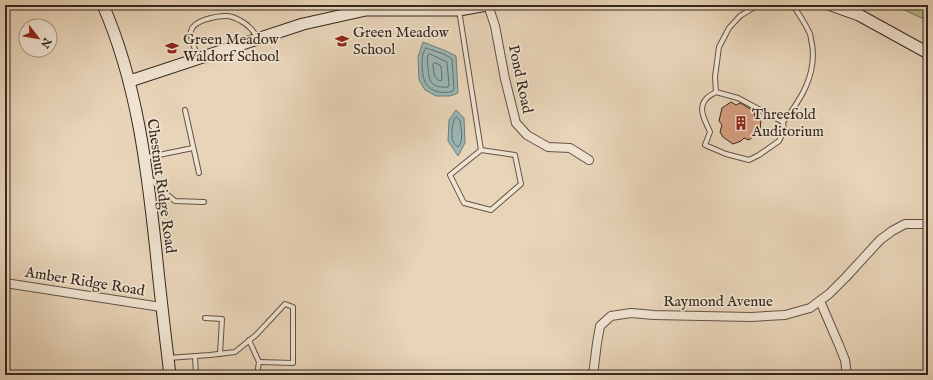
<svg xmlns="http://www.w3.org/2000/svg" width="933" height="380" viewBox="0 0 933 380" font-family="'IM FELL English',serif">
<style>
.green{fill:#babb8b;stroke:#777255}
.water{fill:#99b7b6;stroke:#717e7a}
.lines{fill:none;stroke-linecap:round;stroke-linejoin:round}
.shore{stroke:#66706a;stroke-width:1}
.building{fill:#d49d7e;stroke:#34281f}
.lane-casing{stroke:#615345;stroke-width:6}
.street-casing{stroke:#615345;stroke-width:10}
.secondary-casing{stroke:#34281f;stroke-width:13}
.lane{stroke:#f0e3d1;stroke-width:4}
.street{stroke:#f0e3d1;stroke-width:8}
.secondary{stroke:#f0e3d1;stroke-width:11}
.labels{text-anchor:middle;stroke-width:3.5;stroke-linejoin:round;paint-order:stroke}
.poi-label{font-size:15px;fill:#34281f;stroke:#f0e3d1;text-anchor:start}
.street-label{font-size:15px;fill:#34281f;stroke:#f0e3d1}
</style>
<rect width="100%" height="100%" fill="#e8d4b8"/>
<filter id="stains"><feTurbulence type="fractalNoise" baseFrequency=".005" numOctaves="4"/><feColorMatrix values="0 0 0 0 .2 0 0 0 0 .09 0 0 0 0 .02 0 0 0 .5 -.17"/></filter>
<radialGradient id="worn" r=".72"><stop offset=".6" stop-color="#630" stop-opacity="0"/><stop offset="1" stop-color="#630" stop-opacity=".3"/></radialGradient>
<!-- green -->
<path class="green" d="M 894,5 L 928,5 L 928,21 Z"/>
<!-- water -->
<g class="water">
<path d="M 423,42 L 446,51 L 456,56 L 458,93 L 450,96 L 436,96 L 425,90 L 419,80 L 418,57 Z"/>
<path d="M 456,110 L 464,118 L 465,143 L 458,156 L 448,141 L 449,120 Z"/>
</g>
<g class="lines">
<!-- shore -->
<g class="shore">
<path d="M 426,48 L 444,54 L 452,59 L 454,89 L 453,91 C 442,95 427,91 424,79 C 422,75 423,70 422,66 C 422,59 422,54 426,48 Z"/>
<path d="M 430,54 L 447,62 L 449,85 L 448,87 C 432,88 429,83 428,68 C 427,63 427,59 428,55 Z"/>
<path d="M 434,63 L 436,63 L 441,66 L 442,79 L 441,81 C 433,79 434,72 433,65 Z"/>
<path d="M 457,117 L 460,121 C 461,129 464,141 458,147 C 455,145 455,145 453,141 C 451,136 452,122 455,118 Z"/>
</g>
</g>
<!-- building -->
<path class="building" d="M 731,102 L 736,105 L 740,103 L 754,111 L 755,117 L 761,119 L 760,131 L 749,140 L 744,138 L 741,141 L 733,144 L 723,137 L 720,132 L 722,125 L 719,121 L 722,108 Z"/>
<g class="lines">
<defs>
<g id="lane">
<path d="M 758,5 L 740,16 L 729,28 L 719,47 L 715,77 L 716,92 L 738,98 L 783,122 C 801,100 817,74 812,44 C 811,41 811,37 810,34 C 807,26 798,13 793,5"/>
<path d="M 459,10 L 481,150"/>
<path d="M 198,57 C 196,51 189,37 191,31 C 193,20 217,16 226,16 C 231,16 236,18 241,21 C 249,25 253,31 258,38"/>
<path d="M 716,92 C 713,94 708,96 706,99 C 697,109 706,122 710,132 L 705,145 L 726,154 L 749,160 L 759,155 L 779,141 L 784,130 L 783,122"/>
<path d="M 185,110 L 199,173"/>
<path d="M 481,150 L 515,155 L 521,184 L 491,210 L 464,203 L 450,175 Z"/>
<path d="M 144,158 L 193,148"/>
<path d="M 149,180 L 154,181 L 157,186 L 175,201 L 204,202"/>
<path d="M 205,318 L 222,319 L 220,354"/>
<path d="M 249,340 L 259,362 L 257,375"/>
<path d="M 195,356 L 196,375"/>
<path d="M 168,358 L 210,355 L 235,352 L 256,335 L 285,304 L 293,307 L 293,363 L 259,362"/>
</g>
<g id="street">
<path d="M 488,5 L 495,26 L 505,79 L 516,123 L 527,135 L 548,147 L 570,148 L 589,160"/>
<path d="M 5,283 L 161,307"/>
<path d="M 820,301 L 839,345 L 845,360 L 847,375"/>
<path d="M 593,375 L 597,343 L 600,326 L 611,316 L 631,313 L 654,315 L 751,317 L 785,315 L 810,308 L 829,294 L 846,277 L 880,240 L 892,231 L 905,224 L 928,224"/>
</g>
<g id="secondary">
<path d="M 103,5 C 137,83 147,167 156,251 C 160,292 165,334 170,375"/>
<path d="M 831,5 L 859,15 L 928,53"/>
<path d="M 130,81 L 303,24 L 366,10 L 459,10 L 487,5"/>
</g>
</defs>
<!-- lane casing -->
<use href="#lane" class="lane-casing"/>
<!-- street casing -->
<use href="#street" class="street-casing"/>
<!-- secondary casing -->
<use href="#secondary" class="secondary-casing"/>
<!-- lane -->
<use href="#lane" class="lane"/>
<!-- street -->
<use href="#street" class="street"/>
<!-- secondary -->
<use href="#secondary" class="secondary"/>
</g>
<!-- icons -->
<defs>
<symbol id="school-bare" viewBox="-9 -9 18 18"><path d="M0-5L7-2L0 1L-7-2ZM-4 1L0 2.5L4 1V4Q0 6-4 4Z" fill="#8f2418" stroke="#f0e3d1" stroke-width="2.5" paint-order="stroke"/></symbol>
<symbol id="building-bare" viewBox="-9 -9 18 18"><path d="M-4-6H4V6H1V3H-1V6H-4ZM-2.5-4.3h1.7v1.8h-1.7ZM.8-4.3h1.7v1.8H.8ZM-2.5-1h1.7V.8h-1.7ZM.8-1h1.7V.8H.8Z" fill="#8f2418" stroke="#f0e3d1" stroke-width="2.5" paint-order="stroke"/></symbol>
</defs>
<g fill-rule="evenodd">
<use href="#school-bare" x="332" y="31" width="20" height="20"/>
<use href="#school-bare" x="162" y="38" width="20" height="20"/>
<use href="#building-bare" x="731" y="113" width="20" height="20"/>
</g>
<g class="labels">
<!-- poi labels -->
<g class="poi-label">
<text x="353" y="37">Green Meadow<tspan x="353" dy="17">School</tspan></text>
<text x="183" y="44">Green Meadow<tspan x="183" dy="17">Waldorf School</tspan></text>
<text x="752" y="119">Threefold<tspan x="752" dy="17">Auditorium</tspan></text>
</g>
<!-- street labels -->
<g class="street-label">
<text transform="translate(521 79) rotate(78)" y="5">Pond Road</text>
<text transform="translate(162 186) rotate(82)" y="5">Chestnut Ridge Road</text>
<text transform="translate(85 281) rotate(9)" y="5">Amber Ridge Road</text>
<text x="718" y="306">Raymond Avenue</text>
</g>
</g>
<!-- margin -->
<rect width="933" height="380" fill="none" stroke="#e8d4b8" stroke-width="20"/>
<rect x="6" y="6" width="921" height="368" fill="none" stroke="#34281f" stroke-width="2"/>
<rect x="10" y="10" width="913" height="360" fill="none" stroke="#34281f"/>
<!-- north arrow -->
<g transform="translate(38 38) rotate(121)"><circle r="19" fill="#f0e3d1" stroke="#a5988a"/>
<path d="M0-3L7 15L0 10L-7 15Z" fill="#8f2418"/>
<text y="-6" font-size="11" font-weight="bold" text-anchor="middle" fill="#34281f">N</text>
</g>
<rect width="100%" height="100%" filter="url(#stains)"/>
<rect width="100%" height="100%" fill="url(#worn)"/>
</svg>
